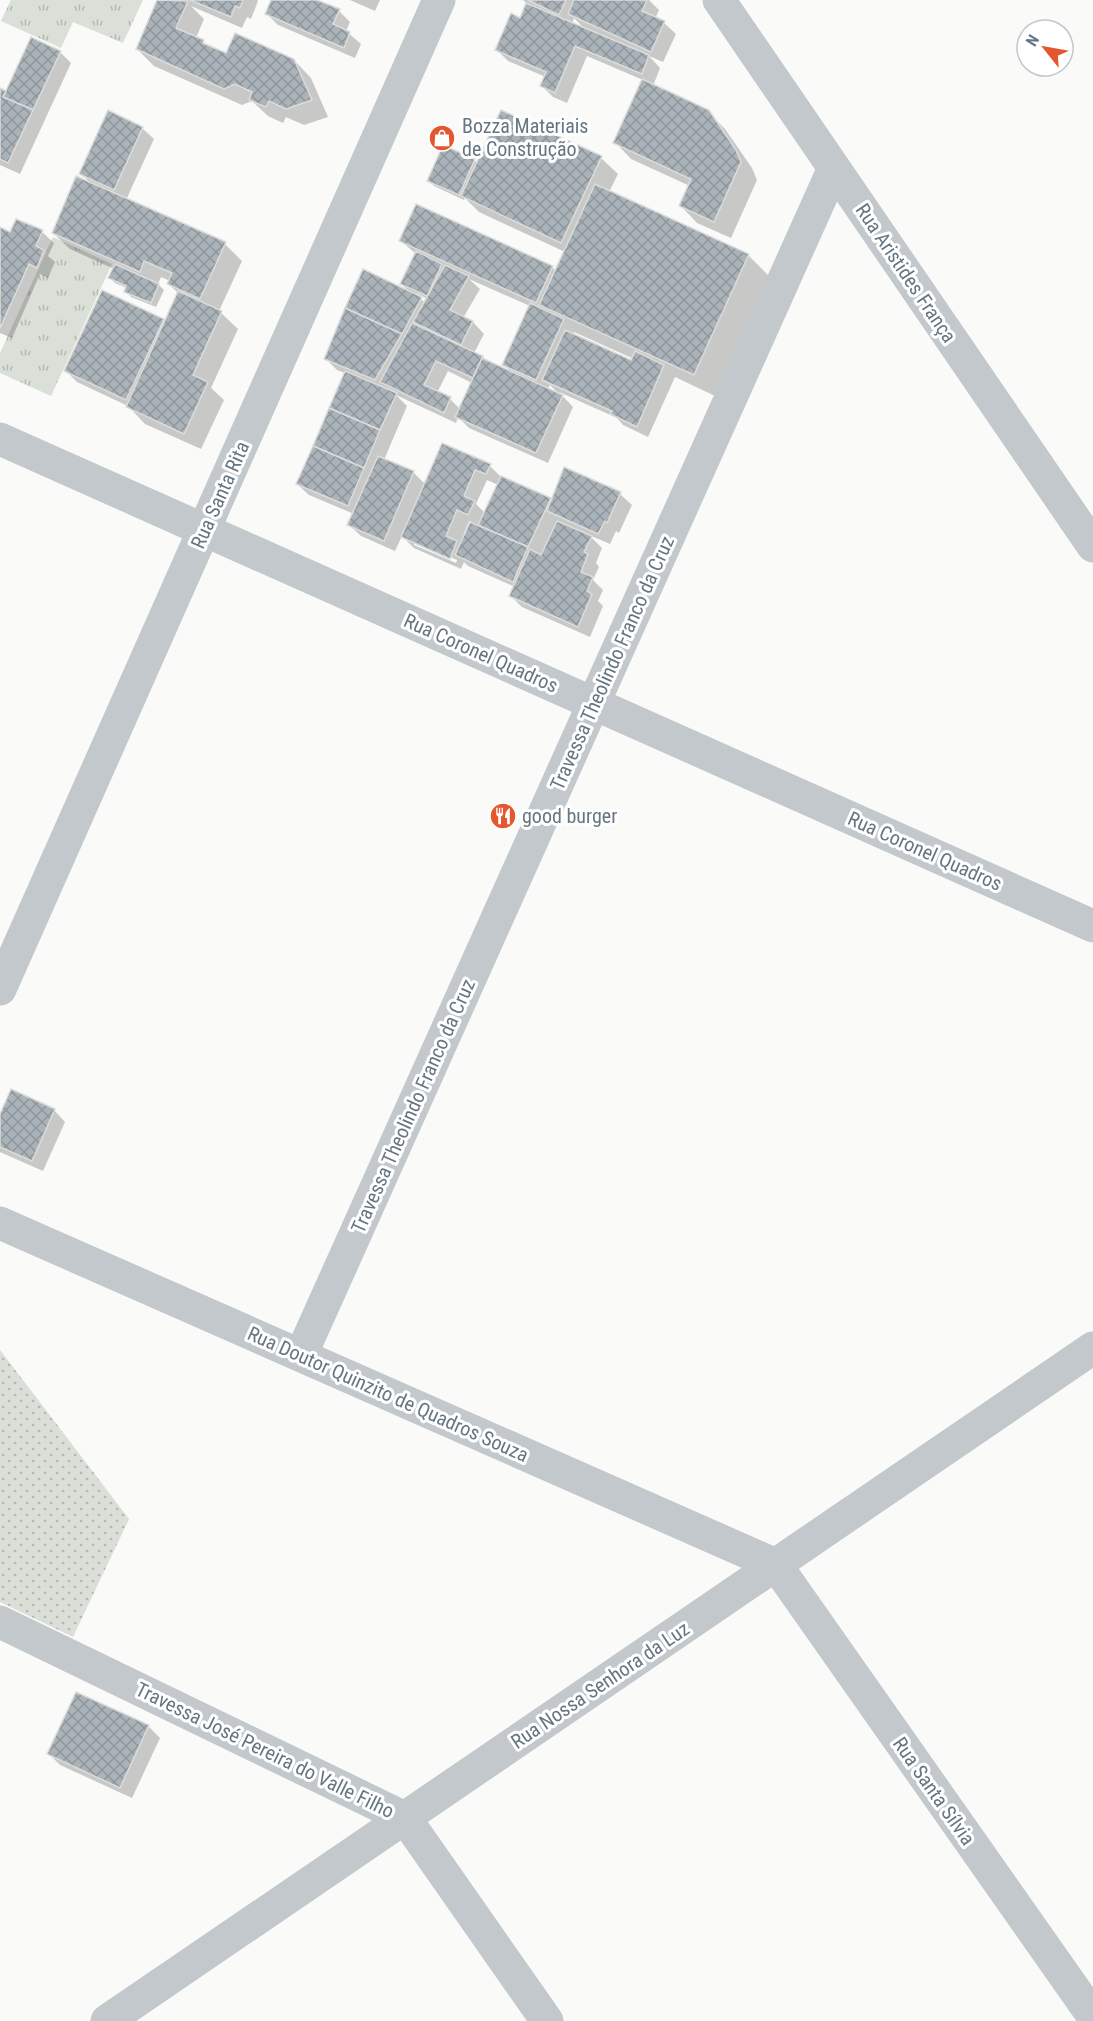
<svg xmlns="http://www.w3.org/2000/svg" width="1093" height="2021" viewBox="0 0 1093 2021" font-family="'Roboto Condensed',sans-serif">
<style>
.grass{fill:url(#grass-tufts)}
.park{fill:url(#park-dots)}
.shadow{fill:#0003;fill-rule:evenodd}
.building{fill:url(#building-cross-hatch);stroke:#dcdcda;stroke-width:1.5}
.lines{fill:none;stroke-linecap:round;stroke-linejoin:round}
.minor{stroke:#c3c8cc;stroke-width:33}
.tertiary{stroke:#c3c8cc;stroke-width:33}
.labels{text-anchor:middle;stroke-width:6;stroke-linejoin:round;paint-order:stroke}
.poi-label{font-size:20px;fill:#657683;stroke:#fff;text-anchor:start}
.street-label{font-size:20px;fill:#657683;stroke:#fff}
</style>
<defs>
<pattern id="grass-tufts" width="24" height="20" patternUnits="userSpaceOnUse" patternTransform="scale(1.5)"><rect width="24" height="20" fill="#dadfd7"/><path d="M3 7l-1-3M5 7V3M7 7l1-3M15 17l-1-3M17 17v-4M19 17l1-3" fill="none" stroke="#b4b9b4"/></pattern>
<pattern id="park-dots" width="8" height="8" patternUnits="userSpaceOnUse" patternTransform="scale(1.5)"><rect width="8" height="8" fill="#dadfd7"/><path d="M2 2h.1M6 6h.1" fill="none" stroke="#b4b9b4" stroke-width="1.8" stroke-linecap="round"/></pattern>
<pattern id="building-cross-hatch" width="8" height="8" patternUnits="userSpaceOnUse" patternTransform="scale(1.5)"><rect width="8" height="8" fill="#aab3b9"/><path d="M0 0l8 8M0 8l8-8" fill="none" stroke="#8e969c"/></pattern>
</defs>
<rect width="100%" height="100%" fill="#fafaf8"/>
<!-- grass -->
<g class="grass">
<path d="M 11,0 L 143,0 L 123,43 L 73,22 L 61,48 L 1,21 Z"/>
<path d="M 53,237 L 112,264 L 51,396 L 0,373 L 0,353 Z"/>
</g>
<!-- park -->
<path class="park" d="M 0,1350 L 129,1519 L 73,1637 L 0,1602 Z"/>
<!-- shadow -->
<g class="shadow">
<path d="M 159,0 L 257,0 L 258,1 L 251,19 L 247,17 L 242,28 L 191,6 L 204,19 L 196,38 L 208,47 L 227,55 L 294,60 L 311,78 L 328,117 L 304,125 L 286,117 L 283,123 L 268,116 L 252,101 L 242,105 L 154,66 L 137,49 Z"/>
<path d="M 273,0 L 313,0 L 339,11 L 350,22 L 346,31 L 361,44 L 355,58 L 278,25 L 267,14 Z"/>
<path d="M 350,0 L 380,0 L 375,11 Z"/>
<path d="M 523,0 L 649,0 L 659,10 L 655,19 L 664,23 L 676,34 L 663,62 L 649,56 L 660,68 L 653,86 L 708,112 L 725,129 L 752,168 L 757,180 L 731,238 L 697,223 L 681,206 L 690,186 L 631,159 L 615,142 L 643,80 L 587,56 L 567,103 L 553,97 L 542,86 L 546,77 L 508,61 L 497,50 L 521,20 L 528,4 ZM 574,18 L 585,29 L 572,24 Z"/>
<path d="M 60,52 L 71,63 L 20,174 L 0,165 L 0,90 L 7,93 Z"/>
<path d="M 142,128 L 154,139 L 126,200 L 225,244 L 242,261 L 219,311 L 238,329 L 211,388 L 224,400 L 201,449 L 145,424 L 128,406 L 77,382 L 66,371 L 163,320 L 166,323 L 179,294 L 169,284 L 170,281 L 161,277 L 158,284 L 164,290 L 156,307 L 131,297 L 126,291 L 127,288 L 115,283 L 110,278 L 114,269 L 70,249 L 53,233 L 92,184 L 81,174 Z"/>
<path d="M 601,158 L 618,174 L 609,192 L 748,255 L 770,277 L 715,396 L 675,377 L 648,437 L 623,425 L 617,418 L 559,392 L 573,407 L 548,463 L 469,428 L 458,417 L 456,423 L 396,395 L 407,406 L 384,460 L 414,473 L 425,484 L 442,445 L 490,466 L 502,478 L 553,503 L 620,494 L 632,505 L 619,533 L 616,531 L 610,544 L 589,535 L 602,548 L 596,563 L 599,567 L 593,580 L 603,590 L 598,601 L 603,606 L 590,637 L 522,607 L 511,596 L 515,587 L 468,566 L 464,562 L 461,569 L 414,548 L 402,536 L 395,551 L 361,536 L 349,525 L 354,514 L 309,495 L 297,484 L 345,373 L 337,370 L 325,358 L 411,293 L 401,284 L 416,254 L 401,241 L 552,267 L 556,271 L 565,252 L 479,212 L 465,198 L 464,200 L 434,186 L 429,180 L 474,160 L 477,163 ZM 469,279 L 530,306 L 504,364 L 513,374 L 488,363 L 482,357 L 474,353 L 484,334 L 473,322 L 463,318 L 480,289 ZM 416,293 L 428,299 L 425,303 L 416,294 ZM 574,332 L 634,359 L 632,362 L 573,335 ZM 448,371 L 472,383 L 460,409 L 450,399 L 437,393 ZM 550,385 L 559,394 L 548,388 ZM 487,480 L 498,485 L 485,513 L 476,504 ZM 469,521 L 472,522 L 466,534 L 464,533 ZM 414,541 L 457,560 L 456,563 L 414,545 Z"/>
<path d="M 0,229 L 11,234 L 42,232 L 54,243 L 48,256 L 55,262 L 48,278 L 40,274 L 12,338 L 0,333 Z"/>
<path d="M 54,1110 L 65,1122 L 43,1171 L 0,1152 L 0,1118 Z"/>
<path d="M 148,1726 L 160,1738 L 132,1798 L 60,1765 L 49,1754 Z"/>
</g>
<!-- building -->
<g class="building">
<path d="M 157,0 L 188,1 L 176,28 L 204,40 L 203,43 L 226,53 L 235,33 L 294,59 L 312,100 L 286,109 L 269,101 L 266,107 L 249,100 L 252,92 L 235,84 L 224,89 L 136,49 Z"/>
<path d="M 190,0 L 243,0 L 240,8 L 235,6 L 231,17 Z"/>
<path d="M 271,0 L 317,0 L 340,9 L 333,24 L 350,32 L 344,48 L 265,14 Z"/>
<path d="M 528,0 L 566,0 L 559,15 Z"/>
<path d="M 574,0 L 647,0 L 642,11 L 665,21 L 651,52 L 568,14 Z"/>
<path d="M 526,3 L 649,55 L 642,74 L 575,46 L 555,93 L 540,86 L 546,72 L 495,50 L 511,13 L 520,18 Z"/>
<path d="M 31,37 L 61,51 L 33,110 L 3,97 Z"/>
<path d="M 642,79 L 709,110 L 736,150 L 741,162 L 714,222 L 679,206 L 691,179 L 613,143 Z"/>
<path d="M 0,88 L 6,91 L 3,97 L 33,110 L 8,163 L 0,159 Z"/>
<path d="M 108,110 L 143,127 L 114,190 L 79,174 Z"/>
<path d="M 501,110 L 602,156 L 561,243 L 461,196 Z"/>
<path d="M 443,145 L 475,159 L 459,195 L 427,181 Z"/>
<path d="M 76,176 L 226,242 L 200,299 L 167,284 L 172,273 L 144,261 L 140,272 L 52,233 Z"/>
<path d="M 595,184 L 749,254 L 694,375 L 539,305 Z"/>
<path d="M 416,204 L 553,266 L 536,303 L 399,241 Z"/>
<path d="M 16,219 L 43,230 L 36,246 L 44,250 L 37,268 L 29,264 L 0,328 L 0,227 L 10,232 Z"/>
<path d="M 416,251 L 442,264 L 427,296 L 400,284 Z"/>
<path d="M 115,264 L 159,284 L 151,303 L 124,292 L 126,286 L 108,278 Z"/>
<path d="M 445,265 L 469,276 L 450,310 L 473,321 L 461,345 L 413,322 Z"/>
<path d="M 363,269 L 422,297 L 402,334 L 345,308 Z"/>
<path d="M 102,290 L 164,319 L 126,400 L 64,371 Z"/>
<path d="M 178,291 L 222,311 L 193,375 L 208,382 L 184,434 L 126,407 Z"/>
<path d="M 530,303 L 564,319 L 536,380 L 502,365 Z"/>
<path d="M 345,308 L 402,334 L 375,380 L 324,359 Z"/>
<path d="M 412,323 L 483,356 L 473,378 L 436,361 L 424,385 L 451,397 L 444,413 L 380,382 Z"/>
<path d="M 565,330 L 631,360 L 635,351 L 664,365 L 637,427 L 610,414 L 612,411 L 542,380 Z"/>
<path d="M 482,358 L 563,395 L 536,453 L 455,417 Z"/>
<path d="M 345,371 L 397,393 L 380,430 L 329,408 Z"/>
<path d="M 329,408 L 380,430 L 364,468 L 313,446 Z"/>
<path d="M 442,443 L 491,464 L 486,474 L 475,470 L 464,496 L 475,501 L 468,515 L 457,510 L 446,536 L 457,541 L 450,559 L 401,537 Z"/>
<path d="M 313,446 L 364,468 L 348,506 L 296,484 Z"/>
<path d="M 378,456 L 414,471 L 384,541 L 347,525 Z"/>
<path d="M 564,467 L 621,492 L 607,523 L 605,521 L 598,534 L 547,511 Z"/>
<path d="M 501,476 L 551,498 L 528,547 L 478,525 Z"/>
<path d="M 557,521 L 592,536 L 584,552 L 588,554 L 581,572 L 593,577 L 587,591 L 592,594 L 578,627 L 509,596 L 530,549 L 541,555 Z"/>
<path d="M 470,522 L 528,547 L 513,582 L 455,555 Z"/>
<path d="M 11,1089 L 55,1109 L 32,1161 L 0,1147 L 0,1114 Z"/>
<path d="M 76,1692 L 149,1725 L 120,1788 L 47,1754 Z"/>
</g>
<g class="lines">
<!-- minor -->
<g class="minor">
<path d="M 719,0 L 1093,546"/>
<path d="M 0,439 L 1093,926"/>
<path d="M 0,1223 L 776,1565 L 1093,2016"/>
<path d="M 301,1355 L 834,168"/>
<path d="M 0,1622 L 405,1818 L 547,2021"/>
<path d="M 107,2021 L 1093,1348"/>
</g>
<!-- tertiary -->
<path class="tertiary" d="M 0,989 L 439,0"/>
</g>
<!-- icons -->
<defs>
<symbol id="shop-disc" viewBox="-11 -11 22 22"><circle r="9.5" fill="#e4572e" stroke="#fff"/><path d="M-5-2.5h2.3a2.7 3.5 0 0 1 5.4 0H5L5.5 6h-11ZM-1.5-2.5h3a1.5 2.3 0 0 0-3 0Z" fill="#fff"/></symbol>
<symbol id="restaurant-disc" viewBox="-11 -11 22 22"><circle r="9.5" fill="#e4572e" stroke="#fff"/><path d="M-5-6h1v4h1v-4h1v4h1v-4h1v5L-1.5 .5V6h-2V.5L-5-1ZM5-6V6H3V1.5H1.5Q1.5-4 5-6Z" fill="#fff"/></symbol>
</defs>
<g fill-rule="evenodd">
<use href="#shop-disc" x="427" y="123" width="30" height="30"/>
<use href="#restaurant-disc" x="488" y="801" width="30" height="30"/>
</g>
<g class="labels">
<!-- poi labels -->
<g class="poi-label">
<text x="462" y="133">Bozza Materiais<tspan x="462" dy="23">de Construção</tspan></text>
<text x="522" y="823">good burger</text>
</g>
<!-- street labels -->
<g class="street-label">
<text transform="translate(906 273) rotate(56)" y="7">Rua Aristides França</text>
<text transform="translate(220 495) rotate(-66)" y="7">Rua Santa Rita</text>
<text transform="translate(481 653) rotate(24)" y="7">Rua Coronel Quadros</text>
<text transform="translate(612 663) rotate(-66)" y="7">Travessa Theolindo Franco da Cruz</text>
<text transform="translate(925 851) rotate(24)" y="7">Rua Coronel Quadros</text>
<text transform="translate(413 1106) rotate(-66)" y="7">Travessa Theolindo Franco da Cruz</text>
<text transform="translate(388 1394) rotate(24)" y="7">Rua Doutor Quinzito de Quadros Souza</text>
<text transform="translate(600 1685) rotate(-34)" y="7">Rua Nossa Senhora da Luz</text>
<text transform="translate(265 1750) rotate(26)" y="7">Travessa José Pereira do Valle Filho</text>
<text transform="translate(934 1791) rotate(55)" y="7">Rua Santa Sílvia</text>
</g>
</g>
<!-- north arrow -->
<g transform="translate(1045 48) rotate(301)"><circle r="28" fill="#ffffff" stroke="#c1c8cd" stroke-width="1.5"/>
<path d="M0-4.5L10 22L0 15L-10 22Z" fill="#e4572e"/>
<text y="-9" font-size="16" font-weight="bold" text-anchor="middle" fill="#657683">N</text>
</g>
</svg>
